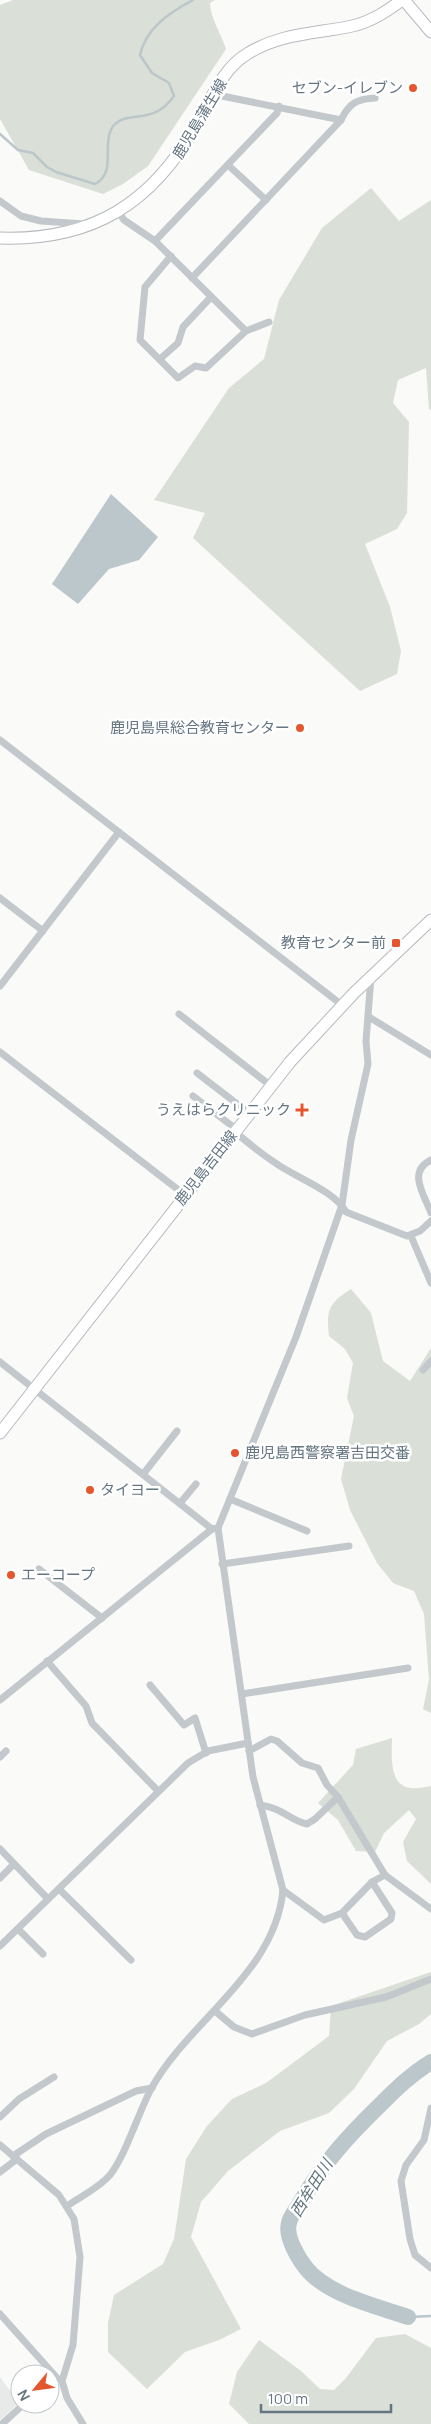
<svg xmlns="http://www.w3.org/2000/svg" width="431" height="2424" viewBox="0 0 431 2424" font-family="Manrope,'Noto Sans JP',sans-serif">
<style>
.built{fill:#e8e9e9}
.green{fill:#dadfd7}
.water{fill:#bbc7cb}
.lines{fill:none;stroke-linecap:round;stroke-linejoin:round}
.stream{stroke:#bbc7cb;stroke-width:2.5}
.river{stroke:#bbc7cb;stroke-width:16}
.primary-casing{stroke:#b5babe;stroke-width:13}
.street{stroke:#c3c8cc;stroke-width:7}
.primary{stroke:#fff;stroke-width:11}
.poi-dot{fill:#e4572e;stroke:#fff;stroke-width:2}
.labels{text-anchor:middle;stroke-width:5;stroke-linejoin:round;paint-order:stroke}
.poi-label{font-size:15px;fill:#657683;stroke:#fff;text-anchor:end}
.street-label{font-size:15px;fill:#657683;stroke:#fff}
.water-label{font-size:16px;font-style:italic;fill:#60757c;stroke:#fff}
</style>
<rect width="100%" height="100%" fill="#fafaf8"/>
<!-- built -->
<path class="built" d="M 0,2377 L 19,2403 L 0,2420 Z"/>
<!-- green -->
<g class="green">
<path d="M 13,0 L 215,0 L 210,3 C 210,17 221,34 226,49 L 148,166 L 123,184 L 103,194 L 29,170 L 0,119 L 0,5 Z"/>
<path d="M 371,188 L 399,221 L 431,200 L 431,410 L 429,409 L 426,368 L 398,380 L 393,403 L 409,422 L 407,513 L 397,529 L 365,544 L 390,607 L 401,651 L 397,674 L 360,691 L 193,538 L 205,513 L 154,500 L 229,388 L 264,359 L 279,300 L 322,228 Z"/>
<path d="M 351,1289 L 371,1313 L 383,1361 L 410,1381 L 431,1348 L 431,1713 L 423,1709 L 429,1680 L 424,1614 L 414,1591 L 393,1583 L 377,1563 L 350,1510 L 341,1479 L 354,1416 L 347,1398 L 353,1363 L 345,1349 L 329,1336 C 326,1310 329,1303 351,1289 Z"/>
<path d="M 392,1738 C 392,1754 388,1786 411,1788 C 417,1789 425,1787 431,1786 L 431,1884 L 407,1861 L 403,1842 L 416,1819 L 409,1810 L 384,1833 L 375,1852 L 356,1851 L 338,1820 L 318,1803 L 353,1765 L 356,1749 Z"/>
<path d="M 431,1972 L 431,2014 L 419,2024 L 387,2041 L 354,2089 L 329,2113 L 280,2131 L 228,2171 L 201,2202 L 191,2237 L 241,2329 L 219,2340 L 185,2352 L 147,2389 L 108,2352 L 108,2323 L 114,2295 L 163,2264 L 174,2239 L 186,2159 L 207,2126 L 232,2099 L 266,2083 L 329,2036 L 331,2006 Z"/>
<path d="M 405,2334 L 431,2348 L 431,2424 L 249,2424 L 229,2404 L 237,2372 L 259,2340 L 301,2371 L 320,2389 L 334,2390 L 346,2378 L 376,2338 Z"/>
</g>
<!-- water -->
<path class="water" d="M 111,494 L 158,537 L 139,560 L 109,569 L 78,604 L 52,584 Z"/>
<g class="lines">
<!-- stream -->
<g class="stream">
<path d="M 0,134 L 18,150 L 33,153 L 47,167 L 56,172 L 95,184 C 118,172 100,142 114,125 C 129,109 152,127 174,96 L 169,83 L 152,73 L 140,55 C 146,28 169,13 193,0"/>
<path d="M 408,2317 L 431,2316"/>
</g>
<!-- river -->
<path class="river" d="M 408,2317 C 377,2306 327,2295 306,2268 C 298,2258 285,2236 289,2223 C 290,2216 297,2209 300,2203 C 322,2165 347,2137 379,2106 C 395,2090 411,2074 431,2062"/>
<defs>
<g id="primary">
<path d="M 404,0 L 431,32"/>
<path d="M 0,238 C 92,241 152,204 197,124 C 211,100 222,69 247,54 C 280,33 315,34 352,26 C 371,22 387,11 402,0"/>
<path d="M 0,1433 L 290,1062 L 354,993 L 431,920"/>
</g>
</defs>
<!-- primary casing -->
<use href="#primary" class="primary-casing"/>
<!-- street -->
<g class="street">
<path d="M 212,94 L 341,120"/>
<path d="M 228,165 L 266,200"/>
<path d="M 0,201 L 21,216 L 41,221 L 84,224"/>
<path d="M 118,211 L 124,220 L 155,241 L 246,331 L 269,322"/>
<path d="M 155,241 L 277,113 L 279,106"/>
<path d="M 171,256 L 145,287 L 140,340 L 178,378 L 195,366 L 206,368 L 246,331"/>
<path d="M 192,278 L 341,120 C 349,103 357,99 375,98"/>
<path d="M 160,359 L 178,343 L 183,327 L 211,297"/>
<path d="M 0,740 L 342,1005"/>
<path d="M 0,898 L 43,931"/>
<path d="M 0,986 L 119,832"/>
<path d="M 179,1014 L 271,1086"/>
<path d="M 369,1017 L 431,1055"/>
<path d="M 0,1052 L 185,1195"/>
<path d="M 197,1073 L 249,1113"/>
<path d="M 193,1096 L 236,1129"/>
<path d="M 234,1131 C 247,1142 260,1153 274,1162 C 294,1177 334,1190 346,1212 L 407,1236 L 420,1231 L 431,1221"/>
<path d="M 431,1160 C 407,1172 424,1194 431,1213"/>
<path d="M 411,1236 L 431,1283"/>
<path d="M 0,1362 L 212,1529"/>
<path d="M 423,1370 L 431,1361"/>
<path d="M 144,1473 L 177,1431"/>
<path d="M 230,1499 L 307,1531"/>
<path d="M 181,1502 L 196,1484"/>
<path d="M 222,1564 L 349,1546"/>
<path d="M 39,1569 L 102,1618"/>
<path d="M 47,1661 L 86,1706 L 92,1723 L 158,1791"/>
<path d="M 150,1685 L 184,1725 L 195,1718 L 206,1753"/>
<path d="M 242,1694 L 408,1668"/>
<path d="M 0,1700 L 212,1529 L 218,1528"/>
<path d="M 249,1751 L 271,1739 L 277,1741 L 302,1763 L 318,1768 L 327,1785 L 338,1797"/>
<path d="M 0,1757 L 6,1751"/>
<path d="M 260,1805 C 283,1808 289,1820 307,1824 L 315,1819 L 338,1797 L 385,1875 L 431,1909"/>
<path d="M 0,1849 L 48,1899"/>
<path d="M 0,1878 L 14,1864"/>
<path d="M 59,1889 L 131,1960"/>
<path d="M 283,1890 L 324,1920 L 342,1913 L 372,1882 L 385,1875"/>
<path d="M 342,1913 L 357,1935 L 365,1937 L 391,1919 L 392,1913 L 372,1882"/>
<path d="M 18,1929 L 43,1954"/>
<path d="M 0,1946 L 188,1763 L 208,1751 L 248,1743"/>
<path d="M 215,2011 L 234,2027 L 252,2034 L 305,2015 L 386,1997 L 431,1979"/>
<path d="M 431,2108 L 424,2140 L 406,2165 L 401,2181 L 410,2239 L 415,2255 L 431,2268"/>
<path d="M 0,2117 L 19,2099 L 54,2077"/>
<path d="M 0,2145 L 59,2195 L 74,2219 L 80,2257 L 73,2345 L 62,2381 L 67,2398 L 83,2424"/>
<path d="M 13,2156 L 46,2134 L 136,2091 L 152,2088"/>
<path d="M 0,2172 L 17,2159"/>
<path d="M 67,2206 C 81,2196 99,2188 110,2175 C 126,2154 138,2114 151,2089 C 189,2020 275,1974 283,1890 L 253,1777 L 218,1528 L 296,1337 L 342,1205 L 351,1140 L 368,1064 L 366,1041 L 371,977"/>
<path d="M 0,2314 L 58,2379"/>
<path d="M 2,2424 L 24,2404"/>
</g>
<!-- primary -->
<use href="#primary" class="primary"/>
</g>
<!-- markers -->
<g class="poi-dot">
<circle cx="413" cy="88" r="5"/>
<circle cx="300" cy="728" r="5"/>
<rect x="391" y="938" width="10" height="10" rx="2.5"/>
<path d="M299.5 1102.5h5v5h5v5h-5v5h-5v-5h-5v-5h5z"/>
<circle cx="235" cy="1453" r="5"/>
<circle cx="90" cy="1490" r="5"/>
<circle cx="11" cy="1575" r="5"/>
</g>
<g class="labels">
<!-- poi labels -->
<g class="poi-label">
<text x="403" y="93">セブン-イレブン</text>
<text x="290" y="733">鹿児島県総合教育センター</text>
<text x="386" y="948">教育センター前</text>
<text x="291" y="1115">うえはらクリニック</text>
<text x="245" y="1458" text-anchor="start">鹿児島西警察署吉田交番</text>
<text x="100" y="1495" text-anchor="start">タイヨー</text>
<text x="21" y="1580" text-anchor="start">エーコープ</text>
</g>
<!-- street labels -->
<g class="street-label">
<text transform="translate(200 119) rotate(-59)" y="5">鹿児島蒲生線</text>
<text transform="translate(206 1168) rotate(-52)" y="5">鹿児島吉田線</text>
</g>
<!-- water labels -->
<g class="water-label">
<text transform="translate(311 2188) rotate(-58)" y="6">西牟田川</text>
</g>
</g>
<!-- north arrow -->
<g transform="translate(35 2389) rotate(241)"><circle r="24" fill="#ffffff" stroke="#c1c8cd"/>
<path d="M0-4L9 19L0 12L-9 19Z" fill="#e4572e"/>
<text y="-8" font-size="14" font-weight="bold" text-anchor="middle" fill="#657683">N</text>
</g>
<!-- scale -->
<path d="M261 2404v8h130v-8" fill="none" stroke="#657683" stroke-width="2.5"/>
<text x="268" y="2404" font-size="15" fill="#657683" stroke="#ffffff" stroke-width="4" paint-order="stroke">100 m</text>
</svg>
